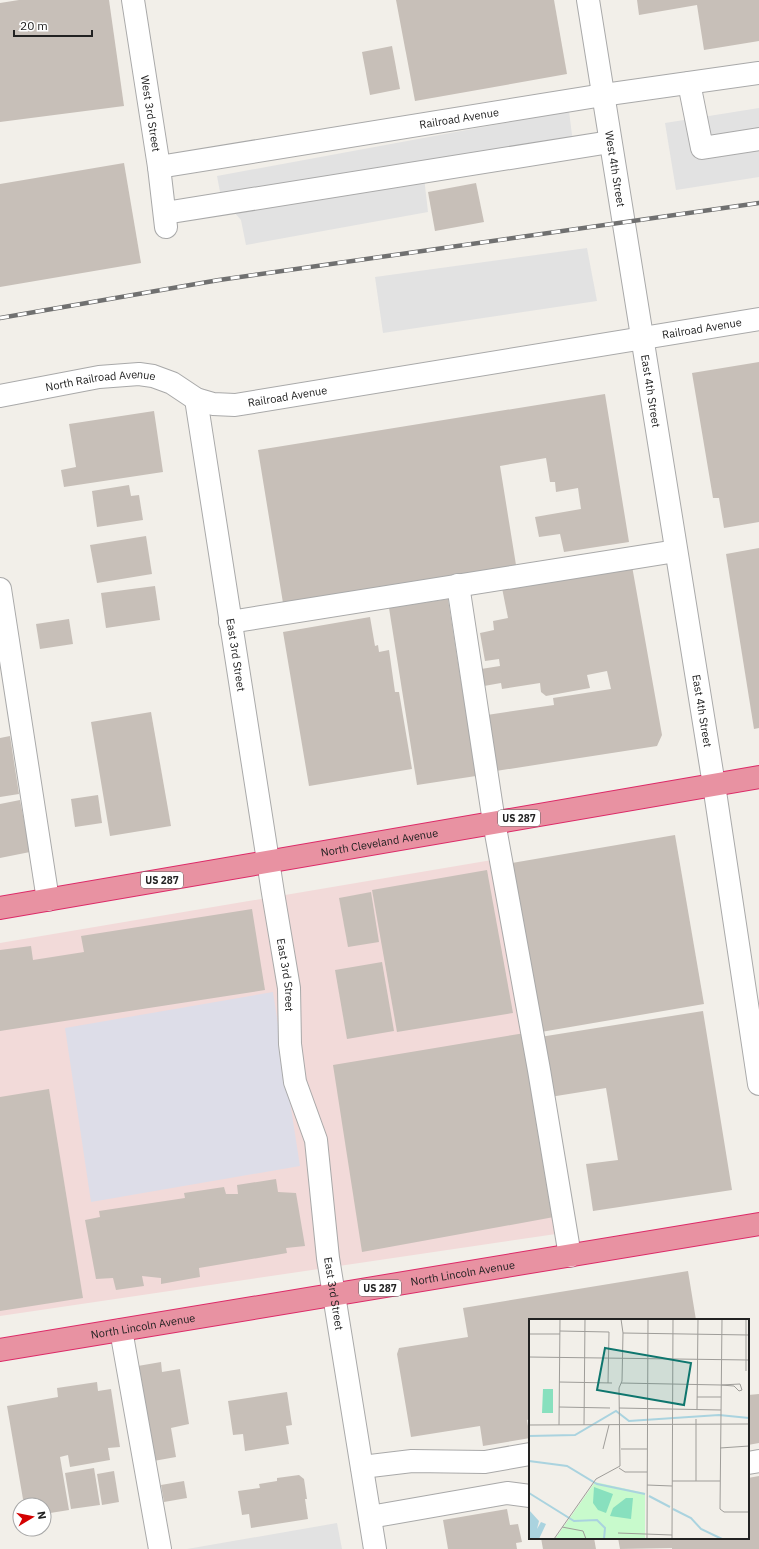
<svg xmlns="http://www.w3.org/2000/svg" width="759" height="1549" viewBox="0 0 759 1549" font-family="'IBM Plex Sans',sans-serif">
<style>
.commercial{fill:#f2dad9}
.parking{fill:#e2e2e2}
.plaza{fill:#dddde8}
.building{fill:#c7bfb8}
.lines{fill:none;stroke-linecap:round;stroke-linejoin:round}
.minor-casing{stroke:#a9a9a9;stroke-width:24}
.highway-casing{stroke:#dc2a67;stroke-width:24}
.minor{stroke:#fff;stroke-width:22}
.highway{stroke:#e892a2;stroke-width:22}
.rail-casing{stroke:#707070;stroke-width:4.5}
.rail{stroke:#fff;stroke-width:3;stroke-dasharray:9;stroke-linecap:butt}
.labels{text-anchor:middle;stroke-width:3;stroke-linejoin:round;paint-order:stroke}
.shield{fill:#fff;stroke:#646464;stroke-width:1}
.shield-label{font-size:10px;font-weight:bold;fill:#222}
.street-label{font-size:11px;fill:#222;stroke:#fff}
.inset-river{fill:none;stroke:#aad3df;stroke-width:2}
.inset-road{fill:none;stroke:#9f9d99;stroke-width:1}
.view{fill:#0f766e;fill-opacity:0.15;stroke:#0f766e;stroke-width:2}
.inset-edge{fill:none;stroke:#222;stroke-width:2}
</style>
<rect width="100%" height="100%" fill="#f2efe9"/>
<!-- commercial -->
<path class="commercial" d="M 492,860 L 556,1234 L 0,1316 L 0,943 Z"/>
<!-- parking -->
<g class="parking">
<path d="M 759,108 L 759,177 L 676,190 L 665,123 Z"/>
<path d="M 569,111 L 575,159 L 424,177 L 428,212 L 246,245 L 241,220 L 233,211 L 224,213 L 217,176 Z"/>
<path d="M 587,248 L 597,301 L 383,333 L 375,277 Z"/>
<path d="M 337,1523 L 342,1549 L 187,1549 Z"/>
</g>
<!-- plaza -->
<path class="plaza" d="M 273,992 L 300,1166 L 91,1202 L 65,1028 Z"/>
<!-- building -->
<g class="building">
<path d="M 19,0 L 109,0 L 124,106 L 0,122 L 0,3 Z"/>
<path d="M 396,0 L 554,0 L 567,74 L 415,101 Z"/>
<path d="M 637,0 L 759,0 L 759,41 L 704,50 L 697,5 L 639,15 Z"/>
<path d="M 392,46 L 400,89 L 370,95 L 362,52 Z"/>
<path d="M 124,163 L 141,263 L 0,287 L 0,184 Z"/>
<path d="M 476,183 L 484,222 L 435,231 L 428,192 Z"/>
<path d="M 759,362 L 759,522 L 724,528 L 719,498 L 713,498 L 692,373 Z"/>
<path d="M 605,394 L 629,542 L 564,552 L 560,534 L 539,537 L 535,517 L 581,509 L 578,488 L 556,492 L 555,482 L 550,482 L 546,458 L 500,466 L 516,565 L 283,603 L 258,450 Z"/>
<path d="M 154,411 L 163,472 L 64,487 L 61,470 L 76,467 L 69,424 Z"/>
<path d="M 129,485 L 131,496 L 139,495 L 143,520 L 97,527 L 92,491 Z"/>
<path d="M 146,536 L 152,574 L 97,583 L 90,545 Z"/>
<path d="M 759,548 L 759,728 L 754,729 L 726,554 Z"/>
<path d="M 632,566 L 662,735 L 657,746 L 496,771 L 487,715 L 554,705 L 553,698 L 611,689 L 607,671 L 587,675 L 590,688 L 546,696 L 541,692 L 540,683 L 502,689 L 501,683 L 484,686 L 481,669 L 500,666 L 499,659 L 485,661 L 480,633 L 494,630 L 493,621 L 508,618 L 502,588 Z"/>
<path d="M 155,586 L 160,620 L 106,628 L 101,593 Z"/>
<path d="M 448,599 L 476,776 L 417,785 L 389,608 Z"/>
<path d="M 370,617 L 375,646 L 378,645 L 379,652 L 389,650 L 395,692 L 399,692 L 412,769 L 309,786 L 283,632 Z"/>
<path d="M 69,619 L 73,644 L 40,649 L 36,624 Z"/>
<path d="M 151,712 L 171,826 L 110,836 L 91,722 Z"/>
<path d="M 10,736 L 19,794 L 0,797 L 0,738 Z"/>
<path d="M 98,795 L 102,823 L 75,827 L 71,799 Z"/>
<path d="M 20,800 L 30,852 L 0,858 L 0,804 Z"/>
<path d="M 675,835 L 704,1004 L 541,1032 L 512,863 Z"/>
<path d="M 487,870 L 513,1013 L 397,1032 L 372,890 Z"/>
<path d="M 371,892 L 379,942 L 348,947 L 339,898 Z"/>
<path d="M 252,909 L 265,990 L 0,1031 L 0,950 L 31,946 L 33,960 L 84,952 L 81,936 Z"/>
<path d="M 382,962 L 394,1031 L 347,1039 L 335,970 Z"/>
<path d="M 703,1011 L 732,1190 L 593,1211 L 586,1164 L 618,1160 L 606,1088 L 550,1097 L 540,1037 Z"/>
<path d="M 525,1033 L 554,1217 L 362,1252 L 333,1065 Z"/>
<path d="M 49,1089 L 83,1298 L 0,1311 L 0,1097 Z"/>
<path d="M 276,1179 L 278,1192 L 296,1193 L 305,1246 L 286,1248 L 287,1253 L 199,1268 L 200,1277 L 161,1284 L 161,1278 L 142,1276 L 144,1286 L 116,1290 L 113,1278 L 96,1279 L 85,1220 L 100,1217 L 99,1211 L 185,1198 L 184,1193 L 224,1187 L 226,1194 L 238,1194 L 237,1185 Z"/>
<path d="M 688,1271 L 696,1320 L 530,1320 L 530,1419 L 527,1420 L 530,1438 L 483,1446 L 480,1426 L 411,1437 L 397,1354 L 399,1348 L 468,1337 L 463,1308 Z"/>
<path d="M 161,1362 L 162,1372 L 180,1369 L 189,1424 L 171,1428 L 176,1457 L 148,1462 L 132,1367 Z"/>
<path d="M 97,1382 L 98,1391 L 111,1389 L 120,1447 L 108,1448 L 110,1460 L 70,1467 L 68,1455 L 60,1457 L 69,1510 L 44,1514 L 44,1505 L 24,1505 L 7,1406 L 58,1397 L 57,1388 Z"/>
<path d="M 287,1392 L 292,1425 L 286,1426 L 289,1444 L 245,1451 L 243,1434 L 233,1435 L 228,1401 Z"/>
<path d="M 759,1394 L 759,1443 L 748,1445 L 748,1395 Z"/>
<path d="M 94,1468 L 100,1505 L 71,1509 L 65,1473 Z"/>
<path d="M 114,1471 L 119,1502 L 102,1505 L 97,1474 Z"/>
<path d="M 299,1475 L 304,1479 L 307,1499 L 305,1499 L 308,1519 L 251,1528 L 249,1514 L 242,1515 L 238,1491 L 260,1488 L 259,1484 L 277,1481 L 277,1478 Z"/>
<path d="M 759,1476 L 759,1549 L 672,1549 L 672,1548 L 620,1549 L 618,1538 L 748,1538 L 748,1478 Z"/>
<path d="M 184,1481 L 187,1498 L 164,1502 L 161,1485 Z"/>
<path d="M 507,1509 L 510,1525 L 518,1524 L 522,1542 L 516,1543 L 517,1549 L 448,1549 L 443,1520 Z"/>
<path d="M 541,1538 L 594,1538 L 596,1549 L 543,1549 Z"/>
</g>
<g class="lines">
<defs>
<g id="minor">
<path id="s1" d="M 133,0 L 159,167 L 166,227"/>
<path id="s2" d="M 588,0 L 714,785 L 759,1084"/>
<path d="M 689,83 L 702,148 L 759,139"/>
<path id="s3" d="M 159,167 L 603,95 L 759,73"/>
<path d="M 165,213 L 610,142"/>
<path id="s4" d="M 0,396 L 99,377 L 139,374 L 153,376 L 172,383 L 196,399 L 213,404 L 235,405 L 759,319"/>
<path id="s5" d="M 196,399 L 273,893 L 289,988 L 290,1044 L 295,1082 L 316,1140 L 328,1258 L 375,1549"/>
<path d="M 458,585 L 494,822 L 539,1070 L 570,1256"/>
<path d="M 0,589 L 48,900"/>
<path d="M 230,622 L 676,551"/>
<path d="M 121,1330 L 160,1549"/>
<path d="M 748,1463 L 759,1461"/>
<path d="M 362,1467 L 412,1461 L 485,1462 L 530,1454"/>
<path d="M 370,1517 L 507,1493 L 530,1496"/>
</g>
<g id="highway">
<path id="s6" d="M 0,908 L 759,777"/>
<path id="s7" d="M 0,1350 L 759,1224"/>
</g>
</defs>
<!-- minor casing -->
<use href="#minor" class="minor-casing"/>
<!-- highway casing -->
<use href="#highway" class="highway-casing"/>
<!-- minor -->
<use href="#minor" class="minor"/>
<!-- highway -->
<use href="#highway" class="highway"/>
<defs>
<path id="rail" d="M 0,318 L 219,280 L 759,203"/>
</defs>
<!-- rail casing -->
<use href="#rail" class="rail-casing"/>
<!-- rail -->
<use href="#rail" class="rail"/>
</g>
<g class="labels">
<!-- shield labels -->
<g class="shield">
<rect x="498" y="810" width="42" height="16" rx="3"/>
<rect x="141" y="872" width="42" height="16" rx="3"/>
<rect x="359" y="1280" width="42" height="16" rx="3"/>
</g>
<g class="shield-label">
<text x="519" y="822">US 287</text>
<text x="162" y="884">US 287</text>
<text x="380" y="1292">US 287</text>
</g>
<!-- street labels -->
<g class="street-label">
<text dy="4" stroke="none"><textPath href="#s1" startOffset="115">West 3rd Street</textPath></text>
<text dy="4" stroke="none"><textPath href="#s3" startOffset="304">Railroad Avenue</textPath></text>
<text dy="4" stroke="none"><textPath href="#s2" startOffset="171">West 4th Street</textPath></text>
<text dy="4" stroke="none"><textPath href="#s4" startOffset="717">Railroad Avenue</textPath></text>
<text dy="4" stroke="none"><textPath href="#s4" startOffset="102">North Railroad Avenue</textPath></text>
<text dy="4" stroke="none"><textPath href="#s2" startOffset="396">East 4th Street</textPath></text>
<text dy="4" stroke="none"><textPath href="#s4" startOffset="297">Railroad Avenue</textPath></text>
<text dy="4" stroke="none"><textPath href="#s5" startOffset="259">East 3rd Street</textPath></text>
<text dy="4" stroke="none"><textPath href="#s2" startOffset="720">East 4th Street</textPath></text>
<text dy="4" stroke="none"><textPath href="#s6" startOffset="385">North Cleveland Avenue</textPath></text>
<text dy="4" stroke="none"><textPath href="#s5" startOffset="583">East 3rd Street</textPath></text>
<text dy="4" stroke="none"><textPath href="#s7" startOffset="469">North Lincoln Avenue</textPath></text>
<text dy="4" stroke="none"><textPath href="#s5" startOffset="907">East 3rd Street</textPath></text>
<text dy="4" stroke="none"><textPath href="#s7" startOffset="145">North Lincoln Avenue</textPath></text>
</g>
</g>
<!-- overview -->
<g transform="translate(529 1319)">
<rect width="220" height="220" fill="#f2efe9"/>
<path d="M 66,163 L 116,174 L 116,220 L 26,220 Z" fill="#c8facc"/>
<path d="M 14,70 L 24,70 L 24,94 L 13,94 ZM 65,168 L 84,175 L 77,194 L 69,191 L 64,184 ZM 97,179 L 104,179 L 102,200 L 81,197 L 84,189 Z" fill="#88e0be"/>
<path d="M 0,191 L 10,202 L 8,210 L 12,203 L 17,205 L 10,220 L 0,220 Z" fill="#aad3df"/>
<path class="inset-river" d="M 0,117 L 46,116 L 87,92 L 100,102 L 190,96 L 220,99M 0,142 L 38,147 L 68,165 L 116,175M 0,174 L 45,202 L 68,201 L 76,209 L 75,220M 120,177 L 141,188M 144,190 L 162,199 L 172,210 L 193,220"/>
<path class="inset-road" d="M 193,0 L 191,190 L 195,193 L 220,193M 31,12 L 80,13 L 79,64M 94,14 L 220,16M 0,15 L 31,15M 0,38 L 220,41M 217,52 L 217,0M 30,63 L 83,64M 92,64 L 192,66 L 205,67 L 210,72 L 213,71 L 211,65 L 192,66M 168,78 L 192,78M 30,88 L 81,89M 90,89 L 192,91M 168,90 L 169,0M 0,106 L 220,105M 30,106 L 31,0M 55,106 L 56,0M 191,129 L 220,127M 74,130 L 80,106M 92,130 L 118,130M 90,149 L 96,153 L 118,153M 143,162 L 191,162M 167,162 L 167,100M 118,166 L 143,167M 33,208 L 54,212 L 57,220M 89,214 L 143,216M 25,220 L 67,160 L 91,147 L 90,69 L 93,62 L 94,14 L 92,0M 118,220 L 119,0M 143,220 L 144,0"/>
<path class="view" d="M 76,29 L 162,44 L 155,86 L 68,71 Z"/>
<rect width="220" height="220" class="inset-edge"/>
</g>
<!-- north arrow -->
<g transform="translate(32 1517) rotate(80)"><circle r="19" fill="#ffffff" stroke="#a7a7a7"/>
<path d="M0-3L7 15L0 10L-7 15Z" fill="#d40000"/>
<text y="-6" font-size="11" font-weight="bold" text-anchor="middle" fill="#222222">N</text>
</g>
<!-- scale -->
<path d="M14 30v6h78v-6" fill="none" stroke="#222222" stroke-width="2"/>
<text x="20" y="30" font-size="12" fill="#222222" stroke="#ffffff" stroke-width="3" paint-order="stroke">20 m</text>
</svg>
